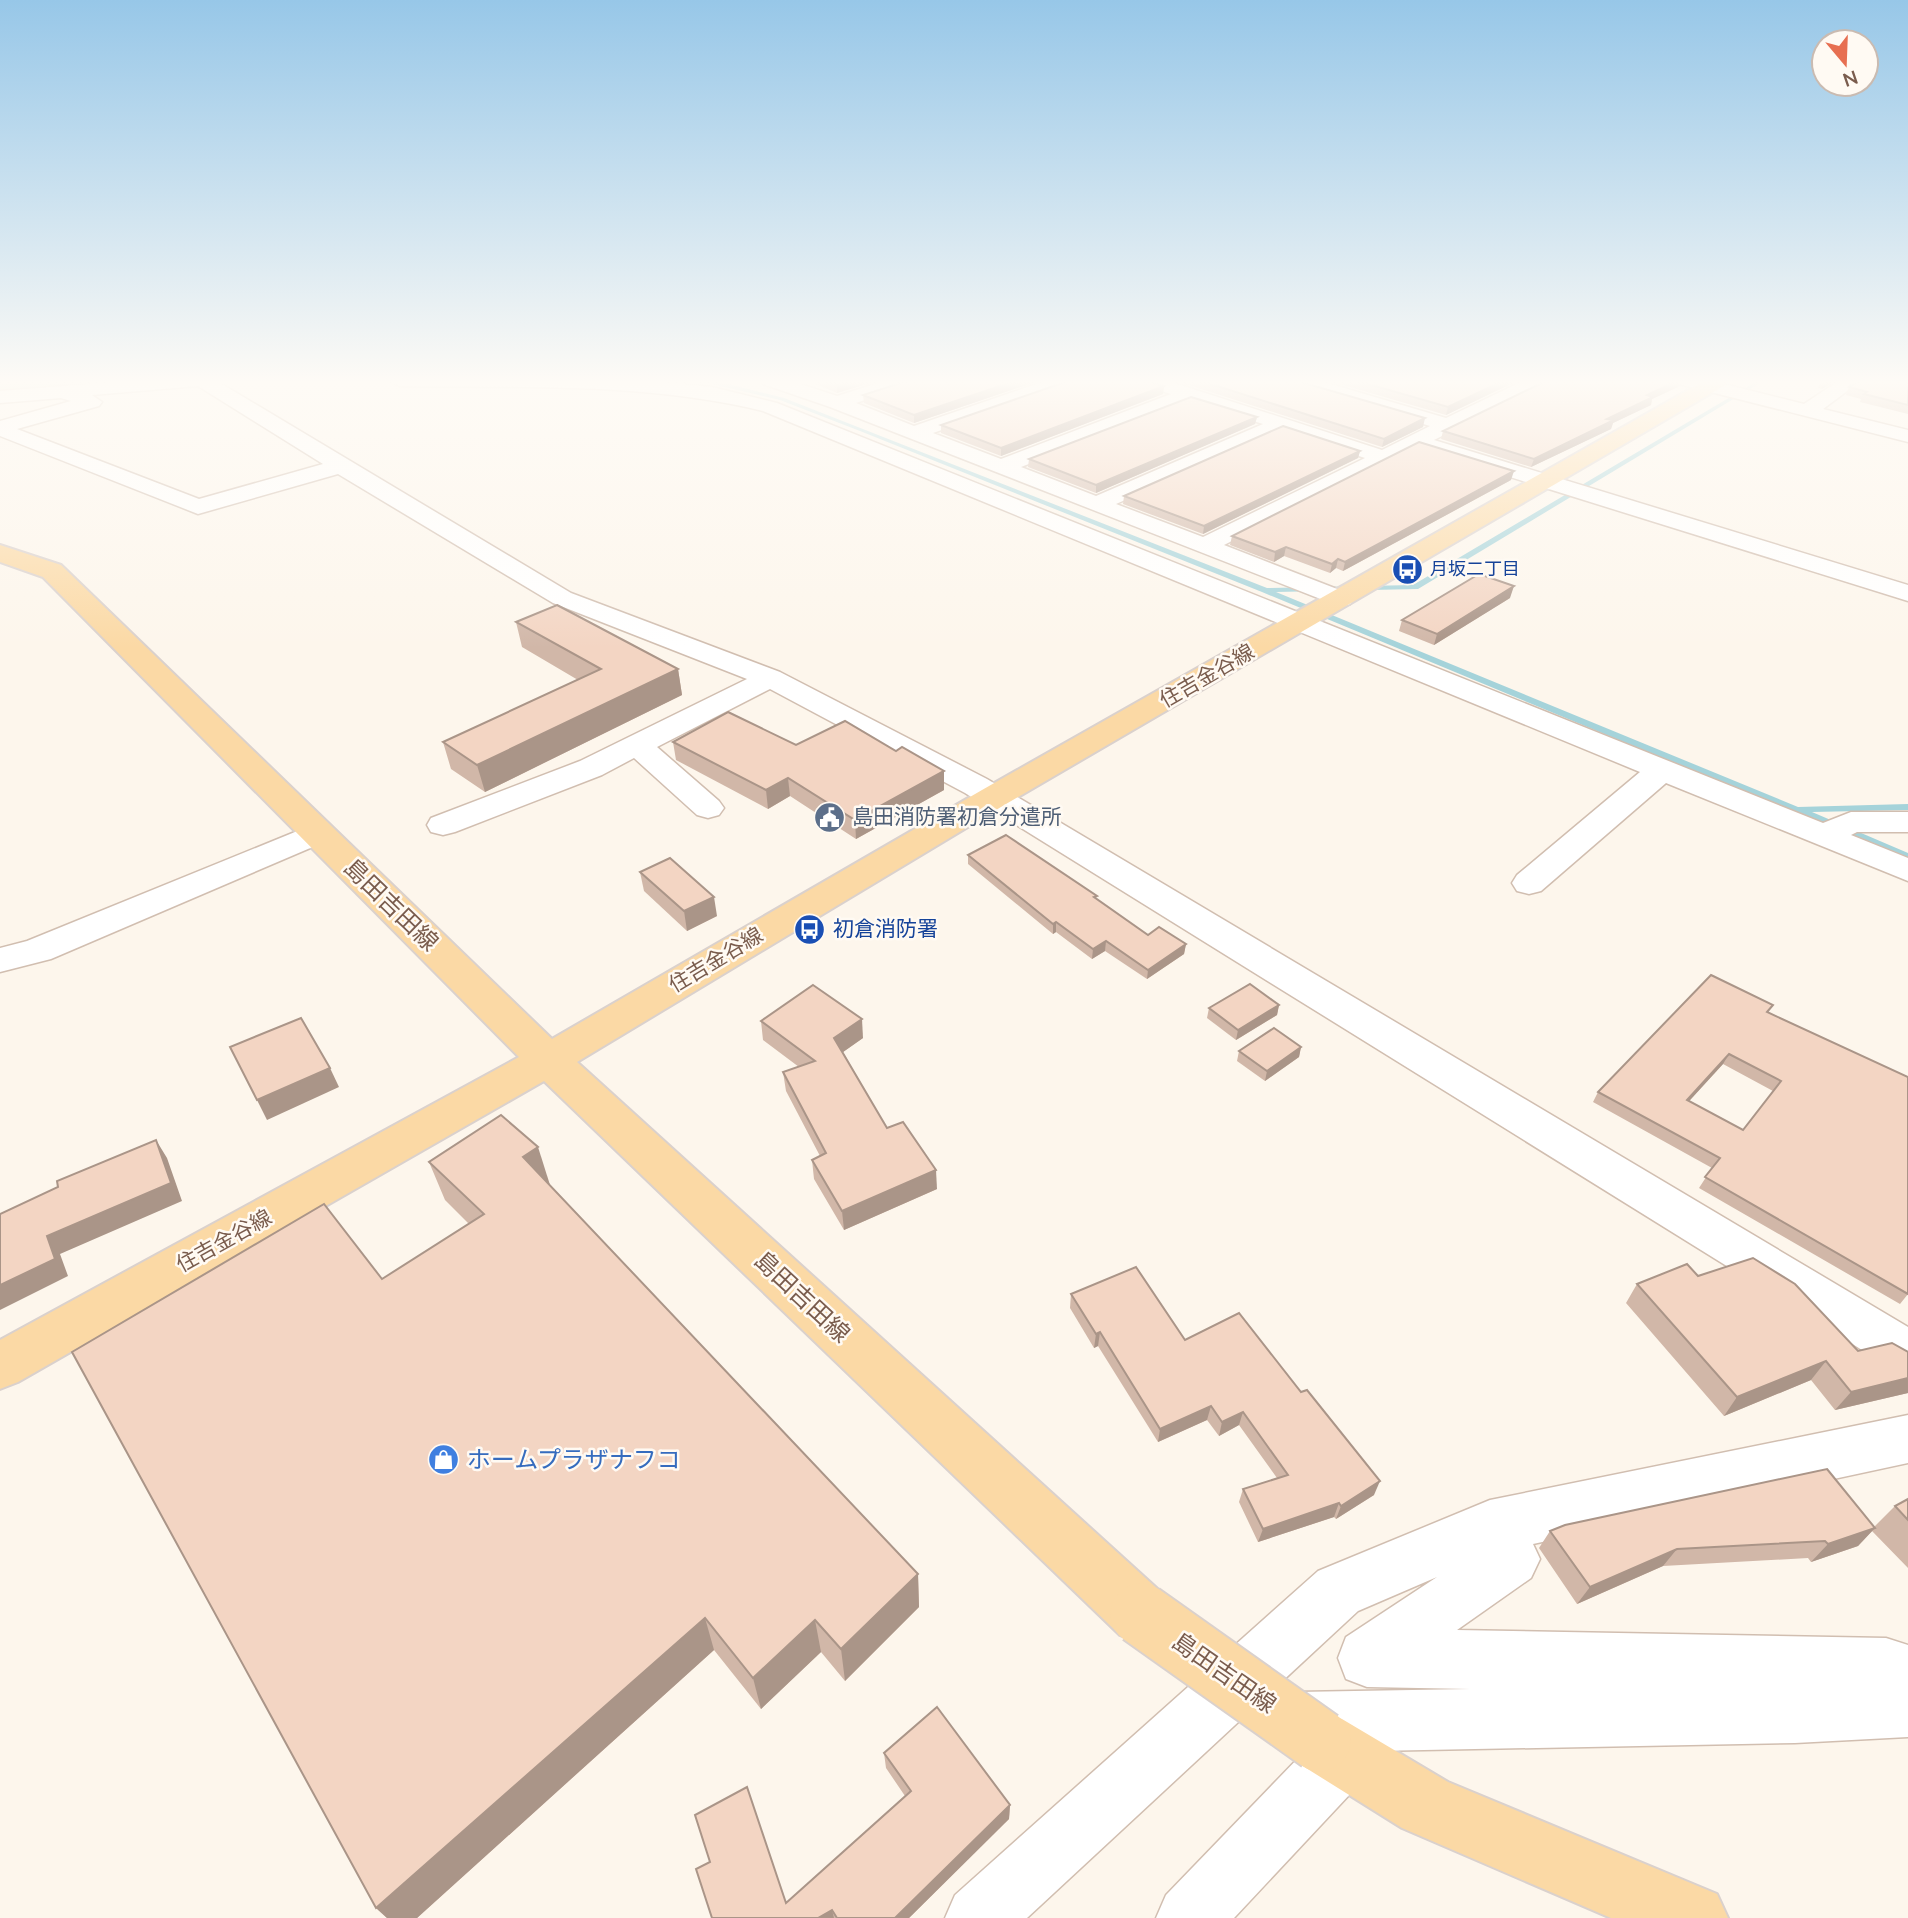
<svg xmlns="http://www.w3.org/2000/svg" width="1908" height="1918" viewBox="0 0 1908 1918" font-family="Mulish,'Noto Sans JP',sans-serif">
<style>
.green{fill:#d8ecc9}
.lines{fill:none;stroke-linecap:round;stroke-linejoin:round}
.stream{fill:#a5d3da;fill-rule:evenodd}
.minor-casing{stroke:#d1beb0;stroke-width:3}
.major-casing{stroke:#dad1cd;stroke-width:4}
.minor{fill:#fff;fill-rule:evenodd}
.major{fill:#fbd9a5;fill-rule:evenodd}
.major-bridge-casing{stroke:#dad1cd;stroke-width:65;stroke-linecap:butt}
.major-bridge{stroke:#fbd9a5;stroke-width:61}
.wall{fill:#d1b7a8;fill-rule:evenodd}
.shaded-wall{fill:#aa9588}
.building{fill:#f3d5c3;stroke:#aa9588;stroke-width:2;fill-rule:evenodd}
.labels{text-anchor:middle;stroke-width:5;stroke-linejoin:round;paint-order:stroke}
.far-transit-label{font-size:18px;fill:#164399;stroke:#fffaf3;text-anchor:start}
.street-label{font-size:21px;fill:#7a5c4d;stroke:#fffaf3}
.service-label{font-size:21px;fill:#4e5e75;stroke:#fffaf3;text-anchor:start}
.transit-label{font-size:21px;fill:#164399;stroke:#fffaf3;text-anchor:start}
.near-street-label{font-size:24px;fill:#7a5c4d;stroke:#fffaf3}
.near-shop-label{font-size:24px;fill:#366cbe;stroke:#fffaf3;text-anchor:start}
</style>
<rect width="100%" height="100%" fill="#fdf6ec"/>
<!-- green -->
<path class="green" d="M 0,380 L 158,380 L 0,393 Z"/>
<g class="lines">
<!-- stream -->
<path class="stream" d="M 684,380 L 712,380 L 784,398 L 1267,588 L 1413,585 L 1759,380 L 1765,380 L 1418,589 L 1276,592 L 1798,807 L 1908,804 L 1908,810 L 1812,812 L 1908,853 L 1908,860 L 1262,592 L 860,431 L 780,400 L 712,384 Z"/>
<defs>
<g id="minor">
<path d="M 141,380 L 215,380 L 571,593 L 780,672 L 987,779 L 1908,1327 L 1908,1375 L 1891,1368 L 965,793 L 770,689 L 657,747 L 719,801 L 724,808 L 719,815 L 708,818 L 697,815 L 634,758 L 602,775 L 455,832 L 443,835 L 431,832 L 427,825 L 431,818 L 580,761 L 747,679 L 553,603 L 338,474 L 198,514 L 0,436 L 0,421 L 71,401 L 61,398 L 0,403 L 0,391 ZM 198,386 L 323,464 L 199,499 L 17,429 L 99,406 L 102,402 L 92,395 Z"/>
<path d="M 389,380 L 642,380 L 712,387 L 777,403 L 1823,823 L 1851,812 L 1908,812 L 1908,832 L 1857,832 L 1851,835 L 1908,858 L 1908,881 L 1666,783 L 1541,891 L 1529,894 L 1517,891 L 1512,883 L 1517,875 L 1640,772 L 763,411 C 644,382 521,388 399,386 Z"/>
<path d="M 760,380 L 788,380 L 837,396 L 888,380 L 915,380 L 913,384 L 856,403 L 914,426 L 1048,380 L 1075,380 L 1073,384 L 933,433 L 1001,459 L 1171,394 L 1139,384 L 1137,380 L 1165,380 L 1382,450 L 1430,426 L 1290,384 L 1288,380 L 1317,380 L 1446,418 L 1525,380 L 1549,380 L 1547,384 L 1434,440 L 1908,585 L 1908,601 L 1417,448 L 1224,545 L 1350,594 L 1354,599 L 1350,604 L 1341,607 L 830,407 L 763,384 ZM 1190,401 L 1263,424 L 1096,496 L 1021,467 ZM 1282,431 L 1365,458 L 1203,537 L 1116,504 Z"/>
<path d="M 1676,380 L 1708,380 L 1804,404 L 1840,380 L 1862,380 L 1823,409 L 1908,430 L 1908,442 L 1679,384 Z"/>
<path d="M 317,823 L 329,826 L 333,833 L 329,840 L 51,959 L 0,972 L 0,948 L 27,941 Z"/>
<path d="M 1908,1415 L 1908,1463 L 1533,1544 L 1540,1559 L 1531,1578 L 1457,1630 L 1886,1638 L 1908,1645 L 1908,1737 L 1795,1743 L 1373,1751 L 1375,1755 L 1366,1777 L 1234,1918 L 1156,1918 L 1166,1895 L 1304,1752 L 1297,1752 L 1276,1743 L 1267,1722 L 1276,1701 L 1297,1692 L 1470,1689 L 1367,1687 L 1346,1679 L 1338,1658 L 1346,1637 L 1437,1577 L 1358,1611 L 1027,1918 L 945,1918 L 955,1895 L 1318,1571 L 1490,1500 Z"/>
</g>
<g id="major">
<path d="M 1706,380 L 1730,380 L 1727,384 L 1006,804 L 577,1062 L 1162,1593 L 1171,1614 L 1162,1635 L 1141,1644 L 1120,1635 L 544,1081 L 18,1382 L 0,1389 L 0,1340 L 519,1057 L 43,577 L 0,562 L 0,545 L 61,565 L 552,1039 L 982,790 Z"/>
<path d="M 1320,1709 L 1342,1719 L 1448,1782 L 1717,1894 L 1728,1918 L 1611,1918 L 1402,1828 L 1298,1763 L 1288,1741 L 1298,1719 Z"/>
</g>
</defs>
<!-- minor casing -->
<use href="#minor" class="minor-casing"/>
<!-- major casing -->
<use href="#major" class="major-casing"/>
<!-- minor -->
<use href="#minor" class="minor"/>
<!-- major -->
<use href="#major" class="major"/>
<defs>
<path id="major-bridge" d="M 1141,1614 L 1320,1741"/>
</defs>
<!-- major-bridge casing -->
<use href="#major-bridge" class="major-bridge-casing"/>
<!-- major-bridge -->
<use href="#major-bridge" class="major-bridge"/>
</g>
<!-- wall -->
<g class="wall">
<path d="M 806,380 L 880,380 L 837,393 Z"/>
<path d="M 910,380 L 1041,380 L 914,423 L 864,403 L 863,395 Z"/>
<path d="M 1173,380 L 1294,380 L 1423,427 L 1382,447 Z"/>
<path d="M 1326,380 L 1519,380 L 1446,415 Z"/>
<path d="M 1548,380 L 1681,380 L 1678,387 L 1652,399 L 1651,405 L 1613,423 L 1611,429 L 1531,467 L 1441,439 L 1443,431 Z"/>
<path d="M 1821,380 L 1836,380 L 1822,389 L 1818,388 Z"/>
<path d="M 1908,380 L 1908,414 L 1860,402 L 1861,399 L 1846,395 L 1849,387 Z"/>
<path d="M 1164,386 L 1163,394 L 1001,456 L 941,433 L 941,425 Z"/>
<path d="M 1257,417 L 1255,424 L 1096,493 L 1028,467 L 1029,459 Z"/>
<path d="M 1360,451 L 1358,458 L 1203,534 L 1123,504 L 1124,496 Z"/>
<path d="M 1511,480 L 1343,571 L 1336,568 L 1330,573 L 1284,556 L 1274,562 L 1230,545 L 1232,536 Z"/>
<path d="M 1510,598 L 1434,645 L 1399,631 L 1402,620 Z"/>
<path d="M 516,622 L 678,669 L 682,695 L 485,792 L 451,769 L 443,742 L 578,680 L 522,647 Z"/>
<path d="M 673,742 L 796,745 L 944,771 L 944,790 L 856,839 L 790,796 L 768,809 L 676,760 Z"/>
<path d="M 968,855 L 1097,899 L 1148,935 L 1186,944 L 1184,954 L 1147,979 L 1105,951 L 1092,959 L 1056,932 L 1053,934 L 968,864 Z"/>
<path d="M 640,872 L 717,916 L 687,931 L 644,891 Z"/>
<path d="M 1279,1005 L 1277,1015 L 1236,1040 L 1207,1018 L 1209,1008 Z"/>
<path d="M 1768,1012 L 1908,1077 L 1908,1294 L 1900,1304 L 1699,1188 L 1712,1168 L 1593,1102 L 1598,1092 ZM 1723,1064 L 1773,1091 L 1743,1130 L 1689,1101 Z"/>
<path d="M 761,1021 L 863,1038 L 843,1052 L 887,1128 L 937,1189 L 844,1230 L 814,1179 L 812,1160 L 820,1156 L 786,1091 L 783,1072 L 799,1067 L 763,1040 Z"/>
<path d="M 1301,1047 L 1299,1057 L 1265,1081 L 1237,1061 L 1239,1051 Z"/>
<path d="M 429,1162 L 550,1185 L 918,1574 L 919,1607 L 845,1681 L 821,1652 L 761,1709 L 714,1650 L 417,1918 L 387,1918 L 376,1908 L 382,1279 L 469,1224 L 445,1200 Z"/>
<path d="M 1698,1276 L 1858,1351 L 1908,1352 L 1908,1393 L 1835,1410 L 1811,1380 L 1724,1416 L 1626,1303 L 1637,1284 Z"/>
<path d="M 1071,1294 L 1185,1340 L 1374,1495 L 1336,1519 L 1334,1517 L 1258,1542 L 1239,1502 L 1243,1489 L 1277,1478 L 1239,1425 L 1219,1436 L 1207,1420 L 1158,1442 L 1098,1346 L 1094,1348 L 1070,1308 Z"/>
<path d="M 1908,1499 L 1908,1568 L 1872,1531 L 1858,1546 L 1811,1562 L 1808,1558 L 1663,1566 L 1577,1604 L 1539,1548 L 1550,1531 L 1874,1527 L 1895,1506 Z"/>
<path d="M 884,1753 L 1010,1805 L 1009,1819 L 909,1918 L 712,1918 L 786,1903 L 905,1796 L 886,1768 Z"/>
</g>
<!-- shaded-wall -->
<g class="shaded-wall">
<path d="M 855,380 L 880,380 L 837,393 L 837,385 Z"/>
<path d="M 1018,380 L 1041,380 L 914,423 L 914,415 Z"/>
<path d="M 1505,380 L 1519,380 L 1446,415 L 1448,407 Z"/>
<path d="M 1679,380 L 1681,380 L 1678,387 L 1652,399 L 1651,405 L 1613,423 L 1611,429 L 1531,467 L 1534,459 L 1647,395 Z"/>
<path d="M 1827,380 L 1836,380 L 1822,389 L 1825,381 Z"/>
<path d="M 1164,386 L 1163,394 L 1001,456 L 1001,448 Z"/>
<path d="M 1257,417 L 1255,424 L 1096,493 L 1096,485 Z"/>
<path d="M 1425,418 L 1423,427 L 1382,447 L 1384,439 Z"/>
<path d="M 1360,451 L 1358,458 L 1203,534 L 1204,526 Z"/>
<path d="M 1514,471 L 1511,480 L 1343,571 L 1345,562 Z"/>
<path d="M 1286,547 L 1284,556 L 1274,562 L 1275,552 Z"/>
<path d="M 1338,559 L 1336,568 L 1330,573 L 1332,564 Z"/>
<path d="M 1514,586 L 1510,598 L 1434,645 L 1437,634 Z"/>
<path d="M 678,669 L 682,695 L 485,792 L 477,765 Z"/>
<path d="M 944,771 L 944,790 L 856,839 L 855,820 Z"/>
<path d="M 788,778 L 790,796 L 768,809 L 766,790 Z"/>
<path d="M 714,897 L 717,916 L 687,931 L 684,911 Z"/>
<path d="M 1056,922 L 1056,932 L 1053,934 L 1053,924 Z"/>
<path d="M 1106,941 L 1105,951 L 1092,959 L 1093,949 Z"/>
<path d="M 1186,944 L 1184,954 L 1147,979 L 1148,970 Z"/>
<path d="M 1279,1005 L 1277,1015 L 1236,1040 L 1238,1030 Z"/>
<path d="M 862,1019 L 863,1038 L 836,1057 L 834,1038 Z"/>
<path d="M 1301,1047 L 1299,1057 L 1265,1081 L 1267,1071 Z"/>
<path d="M 1729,1054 L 1723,1064 L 1681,1110 L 1687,1100 Z"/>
<path d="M 330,1068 L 339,1087 L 267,1120 L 257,1100 Z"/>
<path d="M 156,1140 L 167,1158 L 182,1201 L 60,1254 L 68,1276 L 0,1310 L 0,1285 L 47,1236 Z"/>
<path d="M 538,1147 L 550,1185 L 523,1157 Z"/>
<path d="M 936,1170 L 937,1189 L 844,1230 L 842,1211 Z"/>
<path d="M 1100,1332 L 1098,1346 L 1094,1348 L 1096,1334 Z"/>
<path d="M 1826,1361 L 1811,1380 L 1724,1416 L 1737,1397 Z"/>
<path d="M 1908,1378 L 1908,1393 L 1835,1410 L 1851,1392 Z"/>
<path d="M 1211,1406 L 1207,1420 L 1158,1442 L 1160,1429 Z"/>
<path d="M 1243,1412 L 1239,1425 L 1219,1436 L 1222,1422 Z"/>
<path d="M 1380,1481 L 1374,1495 L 1336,1519 L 1341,1506 Z"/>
<path d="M 1339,1503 L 1334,1517 L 1258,1542 L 1263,1529 Z"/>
<path d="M 1875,1528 L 1858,1546 L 1811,1562 L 1828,1544 Z"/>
<path d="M 1677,1549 L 1663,1566 L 1577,1604 L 1590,1587 Z"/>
<path d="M 918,1574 L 919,1607 L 845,1681 L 841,1649 Z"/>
<path d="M 705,1618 L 714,1650 L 417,1918 L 387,1918 L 376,1908 Z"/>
<path d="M 815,1620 L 821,1652 L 761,1709 L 753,1678 Z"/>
<path d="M 1010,1805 L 1009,1819 L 909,1918 L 895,1918 Z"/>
<path d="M 832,1910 L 834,1918 L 818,1918 Z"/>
</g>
<!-- building -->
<g class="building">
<path d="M 823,380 L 855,380 L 837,385 Z"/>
<path d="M 910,380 L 1018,380 L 914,415 L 863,395 Z"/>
<path d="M 1071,380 L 1142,380 L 1164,386 L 1001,448 L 941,425 Z"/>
<path d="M 1198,380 L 1294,380 L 1425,418 L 1384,439 Z"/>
<path d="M 1354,380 L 1505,380 L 1448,407 Z"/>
<path d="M 1548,380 L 1679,380 L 1647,395 L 1653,397 L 1607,419 L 1614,420 L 1534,459 L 1443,431 Z"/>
<path d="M 1860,380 L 1908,380 L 1908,405 L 1864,394 L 1867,392 L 1849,387 Z"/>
<path d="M 1191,397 L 1257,417 L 1096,485 L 1029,459 Z"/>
<path d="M 1283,426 L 1360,451 L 1204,526 L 1124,496 Z"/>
<path d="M 1419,442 L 1514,471 L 1345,562 L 1338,559 L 1332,564 L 1286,547 L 1275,552 L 1232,536 Z"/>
<path d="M 1479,574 L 1514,586 L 1437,634 L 1402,620 Z"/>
<path d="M 557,605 L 678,669 L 477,765 L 443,742 L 601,669 L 516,622 Z"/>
<path d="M 728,712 L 796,745 L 845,721 L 896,751 L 902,747 L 944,771 L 855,820 L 788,778 L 766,790 L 673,742 Z"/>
<path d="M 1006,835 L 1097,896 L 1094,897 L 1148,935 L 1159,927 L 1186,944 L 1148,970 L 1106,941 L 1093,949 L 1056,922 L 1053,924 L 968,855 Z"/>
<path d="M 670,858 L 714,897 L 684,911 L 640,872 Z"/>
<path d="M 1711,975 L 1773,1005 L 1767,1012 L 1908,1077 L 1908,1294 L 1705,1177 L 1720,1158 L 1598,1092 ZM 1729,1054 L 1781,1081 L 1743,1130 L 1687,1100 Z"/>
<path d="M 1250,984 L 1279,1005 L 1238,1030 L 1209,1008 Z"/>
<path d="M 813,985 L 862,1019 L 834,1038 L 887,1128 L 903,1122 L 936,1170 L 842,1211 L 812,1160 L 826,1153 L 783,1072 L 815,1061 L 761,1021 Z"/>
<path d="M 301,1018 L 330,1068 L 257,1100 L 230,1047 Z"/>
<path d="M 1274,1028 L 1301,1047 L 1267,1071 L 1239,1051 Z"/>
<path d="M 501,1115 L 538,1147 L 523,1157 L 918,1574 L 841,1649 L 815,1620 L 753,1678 L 705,1618 L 376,1908 L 72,1352 L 324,1204 L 382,1279 L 484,1214 L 429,1162 Z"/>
<path d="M 156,1140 L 171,1183 L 47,1236 L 55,1259 L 0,1285 L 0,1214 L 58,1187 L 57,1181 Z"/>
<path d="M 1753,1258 L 1795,1284 L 1858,1351 L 1892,1343 L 1908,1352 L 1908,1378 L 1851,1392 L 1826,1361 L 1737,1397 L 1637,1284 L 1687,1264 L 1698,1276 Z"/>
<path d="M 1136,1267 L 1185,1340 L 1239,1313 L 1301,1392 L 1307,1390 L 1380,1481 L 1341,1506 L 1339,1503 L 1263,1529 L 1243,1489 L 1288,1475 L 1243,1412 L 1222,1422 L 1211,1406 L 1160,1429 L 1100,1332 L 1096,1334 L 1071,1294 Z"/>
<path d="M 1827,1469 L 1875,1528 L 1828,1544 L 1825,1541 L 1677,1549 L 1590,1587 L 1550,1531 L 1565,1525 Z"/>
<path d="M 1908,1499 L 1908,1520 L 1895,1506 Z"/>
<path d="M 937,1707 L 1010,1805 L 895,1918 L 837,1918 L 832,1910 L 818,1918 L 712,1918 L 696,1869 L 710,1862 L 695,1815 L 747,1787 L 786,1903 L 911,1791 L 884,1753 Z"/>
</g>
<!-- sky -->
<linearGradient id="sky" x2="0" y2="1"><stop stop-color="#97c7e8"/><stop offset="0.59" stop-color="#fefbf6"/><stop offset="1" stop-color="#fefbf6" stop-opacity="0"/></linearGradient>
<rect width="1908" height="648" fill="url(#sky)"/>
<!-- icons -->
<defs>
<symbol id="bus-disc" viewBox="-11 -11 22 22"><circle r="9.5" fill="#1a4fb4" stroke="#fffaf3"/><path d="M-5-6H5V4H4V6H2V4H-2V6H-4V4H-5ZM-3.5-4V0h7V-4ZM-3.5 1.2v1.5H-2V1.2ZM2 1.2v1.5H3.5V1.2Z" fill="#fff"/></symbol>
<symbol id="civic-disc" viewBox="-11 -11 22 22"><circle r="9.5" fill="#5c6f8a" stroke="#fffaf3"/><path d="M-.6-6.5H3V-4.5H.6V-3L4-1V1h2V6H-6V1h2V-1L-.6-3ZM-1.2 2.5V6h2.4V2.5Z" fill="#fff"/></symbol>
<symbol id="shop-disc" viewBox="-11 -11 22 22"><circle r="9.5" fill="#3f7fe0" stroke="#fffaf3"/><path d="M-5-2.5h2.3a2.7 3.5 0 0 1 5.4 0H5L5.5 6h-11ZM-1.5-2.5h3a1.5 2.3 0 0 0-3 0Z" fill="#fff"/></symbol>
</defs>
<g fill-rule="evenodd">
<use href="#bus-disc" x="1390" y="552" width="35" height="35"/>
<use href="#civic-disc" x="812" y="800" width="35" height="35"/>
<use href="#bus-disc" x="792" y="912" width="35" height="35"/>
<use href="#shop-disc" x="426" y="1442" width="35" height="35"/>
</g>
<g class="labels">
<!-- far-transit labels -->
<g class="far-transit-label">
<text x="1430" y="575">月坂二丁目</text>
</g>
<!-- street labels -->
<g class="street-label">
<text transform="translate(1207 676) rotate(-30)" y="7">住吉金谷線</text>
<text transform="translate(716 960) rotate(-31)" y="7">住吉金谷線</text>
<text transform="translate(224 1241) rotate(-29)" y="7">住吉金谷線</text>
</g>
<!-- service labels -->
<g class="service-label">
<text x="852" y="824">島田消防署初倉分遣所</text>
</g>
<!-- transit labels -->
<g class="transit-label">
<text x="833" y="936">初倉消防署</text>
</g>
<!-- near-street labels -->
<g class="near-street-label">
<text transform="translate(391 905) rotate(44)" y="8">島田吉田線</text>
<text transform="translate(802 1297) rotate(43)" y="8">島田吉田線</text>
<text transform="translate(1224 1673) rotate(35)" y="8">島田吉田線</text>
</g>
<!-- near-shop labels -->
<g class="near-shop-label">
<text x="467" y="1468">ホームプラザナフコ</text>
</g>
</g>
<!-- north arrow -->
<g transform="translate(1845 63) rotate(161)"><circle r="33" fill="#fffaf3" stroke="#cabbb1" stroke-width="2"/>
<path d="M0-5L12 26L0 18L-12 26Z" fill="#e76f51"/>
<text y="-10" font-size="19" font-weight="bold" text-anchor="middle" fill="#7a5c4d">N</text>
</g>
</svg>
